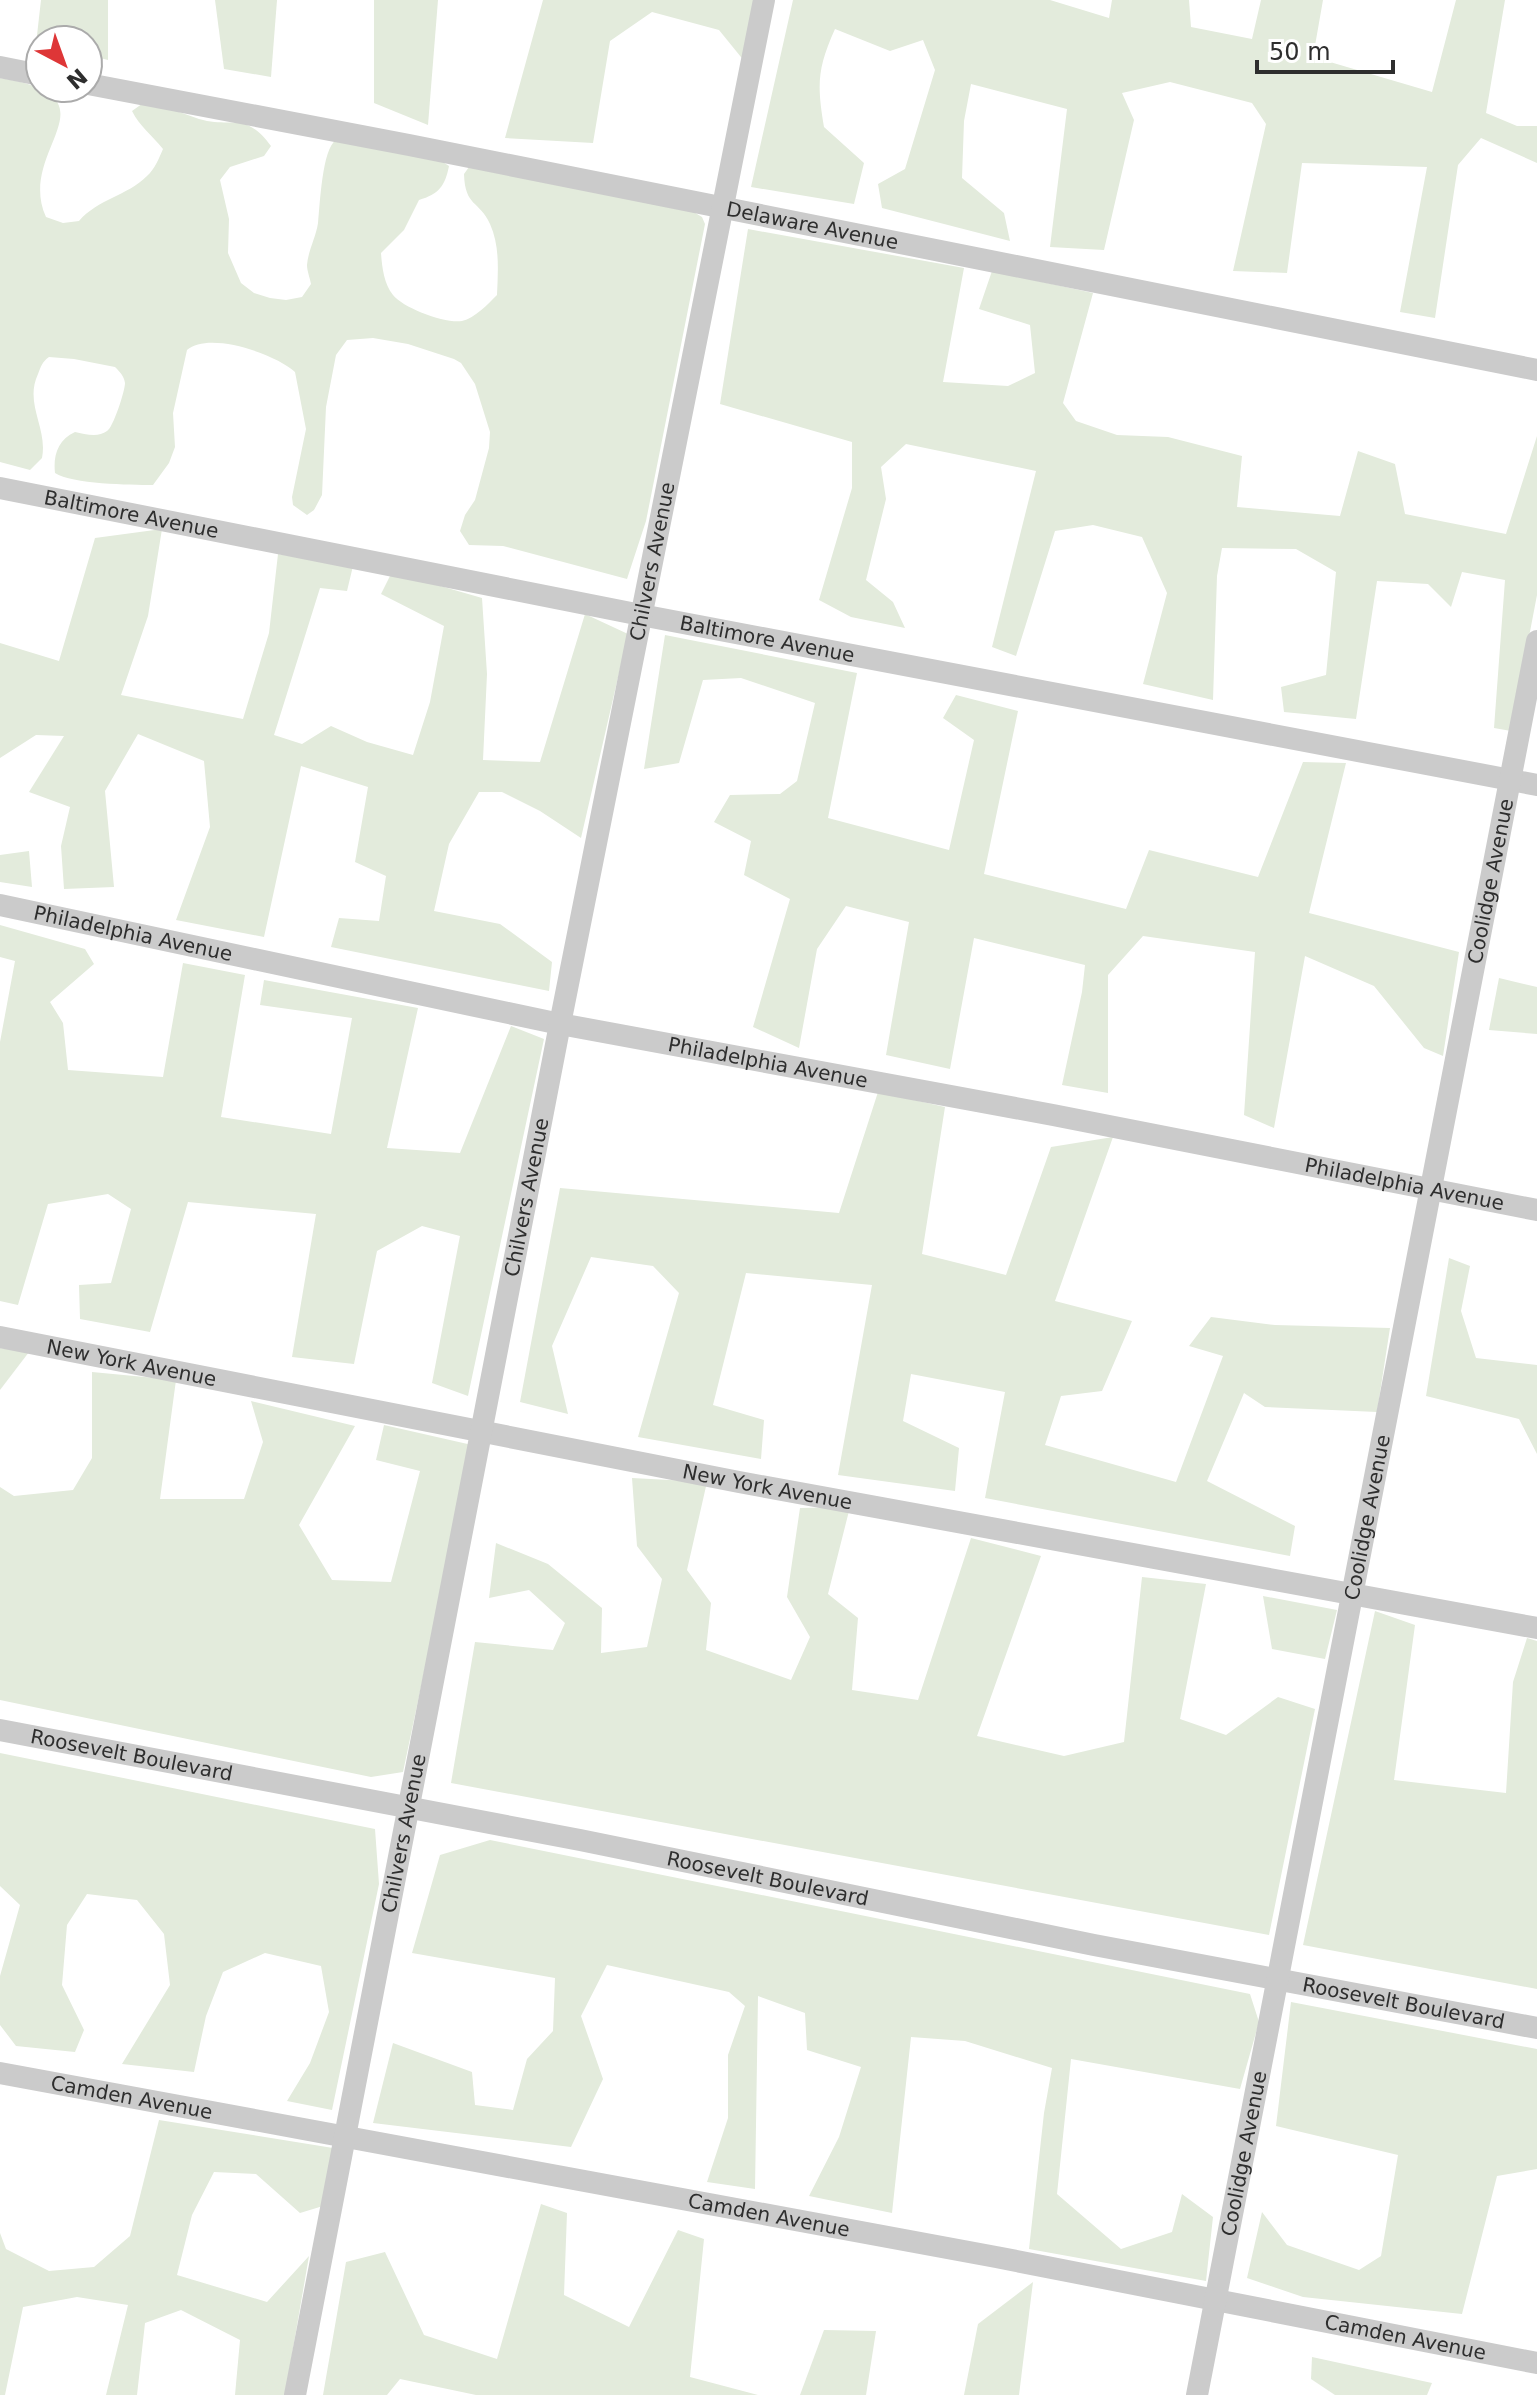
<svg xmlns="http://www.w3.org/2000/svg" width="1537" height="2395" viewBox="0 0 1537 2395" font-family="'DejaVu Sans',sans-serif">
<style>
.green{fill:#e3ebdc}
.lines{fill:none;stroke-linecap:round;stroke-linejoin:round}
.minor{stroke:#cbcbcb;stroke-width:22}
.labels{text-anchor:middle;stroke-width:8;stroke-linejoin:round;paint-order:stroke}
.street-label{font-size:20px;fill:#2e2e2e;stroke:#fff}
</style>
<rect width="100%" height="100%" fill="#fff"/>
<!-- green -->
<g class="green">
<path d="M 41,0 L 108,0 L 108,60 L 88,55 L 88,40 L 40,40 L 40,45 L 36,44 Z"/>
<path d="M 215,0 L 277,0 L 271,77 L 224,69 Z"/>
<path d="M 374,0 L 438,0 L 428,125 L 374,103 Z"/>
<path d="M 543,0 L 756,0 L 745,62 L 719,30 L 652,12 L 610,41 L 593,143 L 505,138 Z"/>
<path d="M 793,0 L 1050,0 L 1109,18 L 1112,0 L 1189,0 L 1191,27 L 1252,39 L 1261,0 L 1323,0 L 1313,57 L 1432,92 L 1456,0 L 1505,0 L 1486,113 L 1517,126 L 1537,126 L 1537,163 L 1481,138 L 1458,165 L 1435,318 L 1400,312 L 1427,167 L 1302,163 L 1287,273 L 1233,271 L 1266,124 L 1252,103 L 1170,82 L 1122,93 L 1134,120 L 1104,250 L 1050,247 L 1067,109 L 971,84 L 964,121 L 962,178 L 1004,213 L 1010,241 L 882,208 L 878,184 L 905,169 L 935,70 L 923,40 L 890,51 L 835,29 C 817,69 817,85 824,127 L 864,163 L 854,204 L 751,187 Z"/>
<path d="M 0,78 C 123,98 15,149 46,217 L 63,223 L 79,221 C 98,199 127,196 147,176 C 155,169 159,158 163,149 C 152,135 140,127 132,111 L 146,101 C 164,106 181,113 199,119 C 233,129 244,110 271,146 L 264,156 L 230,167 L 220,180 L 229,219 L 228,253 L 241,283 L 254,293 L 270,298 L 286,300 L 302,297 L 311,284 C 310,278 307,271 307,265 C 308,251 316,237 318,223 C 320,205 322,149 336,140 L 438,159 L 449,166 C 445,186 439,194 419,200 L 404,230 L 381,253 C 382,267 384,284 393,295 C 403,308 446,324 462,321 C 475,318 488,304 497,295 C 498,271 500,246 490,224 C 479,200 465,207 464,174 L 469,167 L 687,208 L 702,217 L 705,224 L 646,521 L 627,579 L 503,546 L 469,545 L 460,531 L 465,515 L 475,500 L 489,448 L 490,432 L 475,384 L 461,363 L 454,359 L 408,344 L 373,338 L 347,340 L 336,355 L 326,407 L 322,495 L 314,510 L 307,515 L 293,505 L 292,497 L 306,429 L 295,372 C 276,354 209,331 187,350 L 173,413 L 175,447 L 169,463 L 153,485 C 130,485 72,484 55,473 C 53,455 58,440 75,432 C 85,434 98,438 107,431 C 113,428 125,391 125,383 C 124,376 120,372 115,367 L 74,359 L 49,357 C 42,362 41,366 38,374 C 24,404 48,428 42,458 L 30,470 L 0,462 Z"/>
<path d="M 748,229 L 964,268 L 943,382 L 1008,386 L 1035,373 L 1030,325 L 979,309 L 992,271 L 1093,293 L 1063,403 L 1076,421 L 1117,435 L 1168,437 L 1242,456 L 1237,507 L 1340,516 L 1358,451 L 1395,464 L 1405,514 L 1506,534 L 1537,436 L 1537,595 L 1511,731 L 1494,728 L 1505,580 L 1462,572 L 1451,607 L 1428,584 L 1377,581 L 1356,719 L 1284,712 L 1281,687 L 1326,675 L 1336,572 L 1296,549 L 1222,548 L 1217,576 L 1213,700 L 1143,684 L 1167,593 L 1142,537 L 1093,525 L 1055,531 L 1016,656 L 992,647 L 1036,471 L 906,444 L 881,467 L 886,499 L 866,580 L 893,602 L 905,628 L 851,617 L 819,600 L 852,488 L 852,442 L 720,404 Z"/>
<path d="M 162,529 L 148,616 L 121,695 L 243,719 L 269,633 L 278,554 L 353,566 L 347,591 L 320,588 L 274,735 L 302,744 L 331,726 L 367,742 L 413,755 L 430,702 L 444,626 L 381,594 L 392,572 L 482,598 L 487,674 L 483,760 L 540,762 L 585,614 L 628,634 L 581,838 L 540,811 L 502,792 L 479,792 L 449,844 L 434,911 L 500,924 L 552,962 L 549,991 L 331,947 L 339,918 L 379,921 L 386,876 L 355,862 L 368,787 L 301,766 L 264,937 L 176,920 L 210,827 L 204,761 L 138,734 L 105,791 L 114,887 L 64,889 L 61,846 L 70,807 L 29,792 L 64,736 L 36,735 L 0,758 L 0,643 L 59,661 L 95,538 Z"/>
<path d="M 665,635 L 857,673 L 828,818 L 949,850 L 974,740 L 943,718 L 956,695 L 1018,711 L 984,874 L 1126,909 L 1149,850 L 1258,877 L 1303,762 L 1346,763 L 1309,913 L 1459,952 L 1443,1056 L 1424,1048 L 1374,986 L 1305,956 L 1274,1128 L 1244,1115 L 1255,952 L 1143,936 L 1108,975 L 1108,1093 L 1062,1085 L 1082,992 L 1085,965 L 974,938 L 950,1069 L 886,1055 L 909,922 L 846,906 L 817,949 L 799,1048 L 753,1027 L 790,899 L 744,875 L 751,841 L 714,822 L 730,795 L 780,794 L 797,781 L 815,703 L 741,678 L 703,680 L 679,763 L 644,769 Z"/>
<path d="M 29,851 L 32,887 L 0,882 L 0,855 Z"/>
<path d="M 0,925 L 85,949 L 94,964 L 50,1002 L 63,1023 L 68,1070 L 163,1077 L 183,963 L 245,975 L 221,1117 L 331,1134 L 352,1018 L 260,1005 L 264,980 L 418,1008 L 387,1148 L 460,1153 L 511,1026 L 544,1039 L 468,1396 L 432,1383 L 460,1236 L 422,1226 L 377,1251 L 354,1364 L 292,1357 L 316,1214 L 188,1202 L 150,1332 L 80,1319 L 79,1285 L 111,1283 L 131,1209 L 108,1194 L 48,1204 L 18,1305 L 0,1301 L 0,1042 L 15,961 L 0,957 Z"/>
<path d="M 1499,978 L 1537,987 L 1537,1034 L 1489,1030 Z"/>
<path d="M 878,1092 L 945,1107 L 922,1254 L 1006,1275 L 1051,1147 L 1113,1137 L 1055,1301 L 1132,1321 L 1102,1391 L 1061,1396 L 1045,1445 L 1176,1482 L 1223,1356 L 1189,1346 L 1211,1317 L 1275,1325 L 1390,1328 L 1377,1412 L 1265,1407 L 1244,1393 L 1207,1481 L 1295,1526 L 1290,1556 L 985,1498 L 1005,1392 L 911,1374 L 903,1421 L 959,1448 L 955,1491 L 838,1475 L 872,1285 L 746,1273 L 713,1405 L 764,1420 L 761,1459 L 638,1437 L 679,1293 L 653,1266 L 591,1257 L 552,1346 L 568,1414 L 520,1402 L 560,1188 L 839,1213 Z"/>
<path d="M 1449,1258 L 1470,1266 L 1461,1311 L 1476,1358 L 1537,1365 L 1537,1454 L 1519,1419 L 1426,1396 Z"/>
<path d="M 0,1348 L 29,1352 L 0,1390 Z"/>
<path d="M 92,1372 L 176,1380 L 160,1499 L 244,1499 L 263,1442 L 251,1401 L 355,1426 L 299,1525 L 332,1580 L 391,1582 L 420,1471 L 376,1460 L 384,1425 L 472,1445 L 403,1772 L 371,1777 L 0,1700 L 0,1487 L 14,1496 L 73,1490 L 92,1458 Z"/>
<path d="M 632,1478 L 707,1482 L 687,1570 L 711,1603 L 706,1650 L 791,1680 L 810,1637 L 787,1597 L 800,1508 L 850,1507 L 828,1594 L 858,1618 L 852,1690 L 918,1700 L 971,1538 L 1041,1556 L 977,1736 L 1064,1756 L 1124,1742 L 1142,1577 L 1206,1584 L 1180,1719 L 1226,1735 L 1278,1697 L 1315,1709 L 1269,1935 L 451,1783 L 475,1642 L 553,1650 L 565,1623 L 529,1590 L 489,1598 L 496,1543 L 548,1564 L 602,1608 L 601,1653 L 647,1647 L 662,1579 L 637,1546 Z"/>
<path d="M 1263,1596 L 1337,1610 L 1325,1659 L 1272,1649 Z"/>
<path d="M 1375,1611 L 1415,1625 L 1394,1780 L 1506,1793 L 1513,1682 L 1527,1638 L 1537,1641 L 1537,1989 L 1303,1945 Z"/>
<path d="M 0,1753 L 375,1829 L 379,1884 L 332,2110 L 287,2101 L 310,2063 L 329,2012 L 321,1966 L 265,1953 L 223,1972 L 206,2016 L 194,2072 L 122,2064 L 170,1985 L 164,1934 L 137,1900 L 87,1894 L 67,1925 L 62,1985 L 84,2030 L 75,2052 L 16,2046 L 0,2025 L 0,1976 L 20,1905 L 0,1886 Z"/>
<path d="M 490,1840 L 1250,1994 L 1259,2022 L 1240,2089 L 1071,2059 L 1057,2194 L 1121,2249 L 1172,2232 L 1182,2194 L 1213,2217 L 1206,2281 L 1029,2249 L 1044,2113 L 1052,2068 L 965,2041 L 911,2037 L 892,2213 L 809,2196 L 839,2137 L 861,2067 L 807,2050 L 805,2013 L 758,1996 L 755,2189 L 707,2182 L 728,2118 L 728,2055 L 745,2006 L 729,1992 L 607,1965 L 581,2016 L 603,2079 L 571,2147 L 373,2123 L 393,2043 L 472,2072 L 475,2105 L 513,2110 L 527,2059 L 553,2031 L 555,1978 L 412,1953 L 440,1855 Z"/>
<path d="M 1291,2002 L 1537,2049 L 1537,2169 L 1497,2176 L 1462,2314 L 1303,2297 L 1247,2278 L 1262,2212 L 1287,2245 L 1359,2270 L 1381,2256 L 1398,2155 L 1276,2126 Z"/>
<path d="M 159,2120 L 333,2148 L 323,2206 L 300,2213 L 256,2174 L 214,2172 L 192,2215 L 177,2275 L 267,2302 L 309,2256 L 285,2395 L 235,2395 L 240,2340 L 181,2310 L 145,2323 L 137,2395 L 106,2395 L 128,2305 L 77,2297 L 23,2307 L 5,2395 L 0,2395 L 0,2233 L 6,2249 L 49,2271 L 94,2267 L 130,2236 Z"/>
<path d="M 541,2204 L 567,2213 L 564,2295 L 629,2327 L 678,2230 L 704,2239 L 690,2377 L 758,2395 L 476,2395 L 400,2379 L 387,2395 L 323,2395 L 346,2262 L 385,2252 L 424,2335 L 497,2359 Z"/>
<path d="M 1033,2282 L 1019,2395 L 964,2395 L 978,2324 Z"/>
<path d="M 824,2330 L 876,2331 L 866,2395 L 800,2395 Z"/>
<path d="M 1312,2357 L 1432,2383 L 1427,2395 L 1335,2395 L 1311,2379 Z"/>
</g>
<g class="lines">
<!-- minor -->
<g class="minor">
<path d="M 0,67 L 40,75"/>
<path id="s1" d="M 88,84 L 409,145 L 1537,370"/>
<path id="s2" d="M 0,488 L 641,615 L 1537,785"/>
<path id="s3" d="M 0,905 L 560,1024 L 1053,1115 L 1537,1210"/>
<path id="s4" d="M 0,1337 L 739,1482 L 1537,1628"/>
<path id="s5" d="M 0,1730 L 580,1840 L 1094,1945 L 1537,2028"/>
<path id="s6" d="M 0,2073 L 996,2257 L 1537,2363"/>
<path id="s7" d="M 295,2395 L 560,1024 L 764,0"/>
<path id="s8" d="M 1197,2395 L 1537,641"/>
</g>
</g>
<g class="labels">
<!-- street labels -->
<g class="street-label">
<text dy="7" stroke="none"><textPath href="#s1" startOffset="738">Delaware Avenue</textPath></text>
<text dy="7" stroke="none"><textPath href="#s2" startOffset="134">Baltimore Avenue</textPath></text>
<text dy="7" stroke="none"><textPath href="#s7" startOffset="1868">Chilvers Avenue</textPath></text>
<text dy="7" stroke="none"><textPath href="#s2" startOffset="782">Baltimore Avenue</textPath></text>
<text dy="7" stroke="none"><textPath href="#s8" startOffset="1542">Coolidge Avenue</textPath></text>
<text dy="7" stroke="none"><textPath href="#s3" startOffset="136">Philadelphia Avenue</textPath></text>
<text dy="7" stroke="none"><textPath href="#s3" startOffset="784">Philadelphia Avenue</textPath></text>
<text dy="7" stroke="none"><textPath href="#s3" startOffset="1432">Philadelphia Avenue</textPath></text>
<text dy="7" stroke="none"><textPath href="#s7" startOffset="1220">Chilvers Avenue</textPath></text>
<text dy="7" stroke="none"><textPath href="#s4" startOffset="134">New York Avenue</textPath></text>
<text dy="7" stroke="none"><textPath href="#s4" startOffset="782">New York Avenue</textPath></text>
<text dy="7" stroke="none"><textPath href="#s8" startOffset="894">Coolidge Avenue</textPath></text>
<text dy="7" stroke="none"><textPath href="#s5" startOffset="134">Roosevelt Boulevard</textPath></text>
<text dy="7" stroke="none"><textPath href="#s7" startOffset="572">Chilvers Avenue</textPath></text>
<text dy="7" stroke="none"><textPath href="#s5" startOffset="782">Roosevelt Boulevard</textPath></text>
<text dy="7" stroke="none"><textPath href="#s5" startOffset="1430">Roosevelt Boulevard</textPath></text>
<text dy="7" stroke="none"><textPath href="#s6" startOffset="134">Camden Avenue</textPath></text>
<text dy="7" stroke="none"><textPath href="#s8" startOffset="246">Coolidge Avenue</textPath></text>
<text dy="7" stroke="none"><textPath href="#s6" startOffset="782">Camden Avenue</textPath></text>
<text dy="7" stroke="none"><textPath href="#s6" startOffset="1430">Camden Avenue</textPath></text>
</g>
</g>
<!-- north arrow -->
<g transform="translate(64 64) rotate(139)"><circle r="38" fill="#ffffff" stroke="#ababab" stroke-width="2"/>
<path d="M0-6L14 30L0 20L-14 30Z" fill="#de3637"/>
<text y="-12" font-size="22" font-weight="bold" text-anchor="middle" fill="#2e2e2e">N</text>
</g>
<!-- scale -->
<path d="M1257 60v12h136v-12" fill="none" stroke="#2e2e2e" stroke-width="4"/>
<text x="1269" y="60" font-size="24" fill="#2e2e2e" stroke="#ffffff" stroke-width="6" paint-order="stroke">50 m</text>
</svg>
